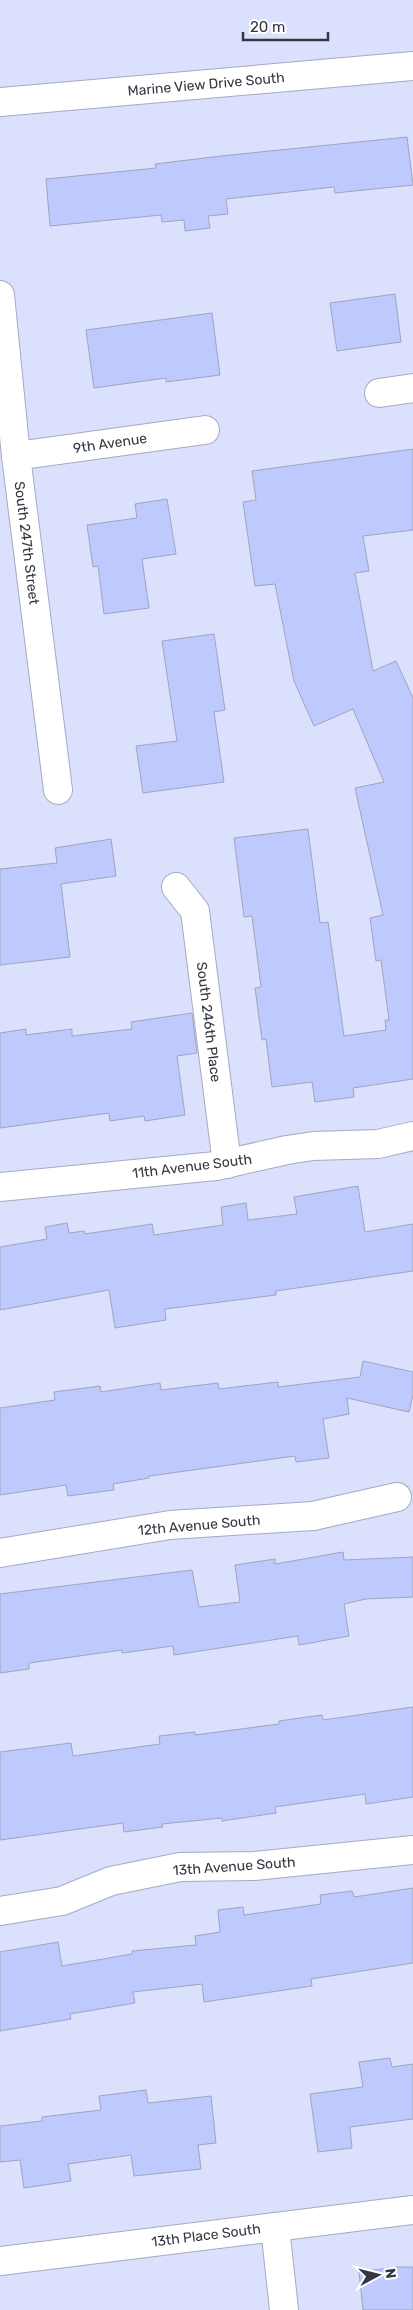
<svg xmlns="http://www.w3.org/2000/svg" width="413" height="2310" viewBox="0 0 413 2310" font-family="Rubik,sans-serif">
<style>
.building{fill:#bec9fe;stroke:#9fa5be}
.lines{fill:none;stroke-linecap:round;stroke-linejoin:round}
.minor-casing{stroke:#a4aac4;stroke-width:30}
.major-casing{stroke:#a4aac4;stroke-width:30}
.minor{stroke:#fff;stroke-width:28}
.major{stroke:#fff;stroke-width:28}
.labels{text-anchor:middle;stroke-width:4;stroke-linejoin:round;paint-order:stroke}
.street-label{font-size:14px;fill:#343741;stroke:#fff}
</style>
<rect width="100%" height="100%" fill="#dbe1fd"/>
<!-- building -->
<g class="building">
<path d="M 407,137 L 413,185 L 335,193 L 334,187 L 226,199 L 228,214 L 208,216 L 210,228 L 185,231 L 184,220 L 162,222 L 161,215 L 50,226 L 46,179 L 156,168 L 155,164 L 221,156 Z"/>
<path d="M 395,294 L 401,342 L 337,351 L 330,303 Z"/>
<path d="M 212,313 L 220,375 L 166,382 L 166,378 L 94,388 L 86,330 Z"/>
<path d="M 413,449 L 413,530 L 363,536 L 369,571 L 355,573 L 373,671 L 396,661 L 413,698 L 413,1079 L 353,1088 L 354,1097 L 315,1102 L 312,1082 L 272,1087 L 266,1039 L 262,1040 L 255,988 L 261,987 L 252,916 L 244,917 L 234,838 L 308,829 L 320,923 L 328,922 L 344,1036 L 386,1030 L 385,1020 L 389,1020 L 381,960 L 376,961 L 370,918 L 383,915 L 355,788 L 384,782 L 353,709 L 314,726 L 294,681 L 275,584 L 255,586 L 243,502 L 256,500 L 252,471 Z"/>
<path d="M 167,499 L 176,554 L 142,559 L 149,608 L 104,614 L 98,566 L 93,567 L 87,525 L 137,518 L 135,504 Z"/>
<path d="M 214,634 L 225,710 L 214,712 L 224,782 L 143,793 L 136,746 L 177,741 L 162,641 Z"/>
<path d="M 111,839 L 116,876 L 61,884 L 70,957 L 0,965 L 0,869 L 57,863 L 55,848 Z"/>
<path d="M 192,1013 L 197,1053 L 177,1056 L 185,1115 L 145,1121 L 144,1116 L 110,1121 L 109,1113 L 0,1128 L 0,1033 L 26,1029 L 26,1035 L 72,1029 L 72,1036 L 132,1029 L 131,1022 Z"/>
<path d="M 358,1186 L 365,1232 L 413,1224 L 413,1271 L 276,1291 L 276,1295 L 165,1309 L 166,1320 L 115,1328 L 109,1290 L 0,1310 L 0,1247 L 47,1239 L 45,1227 L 67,1223 L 69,1233 L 84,1231 L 85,1234 L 152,1224 L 154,1235 L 223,1225 L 221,1207 L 246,1203 L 248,1220 L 297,1214 L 294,1197 Z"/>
<path d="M 363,1361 L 413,1372 L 413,1395 L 409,1412 L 347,1398 L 349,1414 L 323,1419 L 329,1458 L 296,1462 L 295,1456 L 149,1476 L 149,1478 L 113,1484 L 114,1490 L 68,1496 L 66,1485 L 0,1495 L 0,1408 L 55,1400 L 54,1392 L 100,1386 L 101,1392 L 160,1383 L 161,1390 L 218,1383 L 219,1389 L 278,1382 L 278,1387 L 360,1377 Z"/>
<path d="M 343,1552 L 344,1560 L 413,1557 L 413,1597 L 366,1599 L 344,1604 L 349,1636 L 299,1645 L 298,1636 L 174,1655 L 173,1646 L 122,1653 L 122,1650 L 29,1663 L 29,1669 L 0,1673 L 0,1594 L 192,1570 L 199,1607 L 240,1602 L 235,1565 L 275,1559 L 275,1564 Z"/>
<path d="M 413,1707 L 413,1797 L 366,1804 L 365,1794 L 275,1807 L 276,1813 L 222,1821 L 222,1818 L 162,1824 L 163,1827 L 124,1832 L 123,1823 L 0,1840 L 0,1752 L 71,1743 L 73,1756 L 160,1744 L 159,1736 L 195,1732 L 195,1735 L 279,1724 L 279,1721 L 322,1715 L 323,1720 Z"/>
<path d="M 413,1888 L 413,1963 L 311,1979 L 312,1986 L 204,2002 L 202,1984 L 133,1992 L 135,2003 L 70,2014 L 71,2019 L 0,2031 L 0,1952 L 58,1942 L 62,1966 L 132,1954 L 132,1951 L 196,1945 L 195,1936 L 220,1932 L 218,1910 L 243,1907 L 244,1915 L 321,1904 L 320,1895 L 352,1891 L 354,1897 Z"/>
<path d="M 390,2058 L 392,2067 L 413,2064 L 413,2119 L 350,2127 L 352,2148 L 318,2152 L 310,2094 L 363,2087 L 359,2062 Z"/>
<path d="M 146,2090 L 148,2103 L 211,2096 L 216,2143 L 198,2145 L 201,2169 L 134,2176 L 131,2155 L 68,2164 L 71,2181 L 24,2188 L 20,2160 L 0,2162 L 0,2126 L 42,2121 L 42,2117 L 101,2110 L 99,2096 Z"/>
<path d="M 397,2267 L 413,2267 L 413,2310 L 363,2310 L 359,2272 Z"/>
</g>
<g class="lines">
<defs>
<g id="minor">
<path d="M 0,295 L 16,456 L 58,790"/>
<path d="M 379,393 L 413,388"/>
<path d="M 16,456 L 205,430"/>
<path d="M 176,887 L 195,911 L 227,1164"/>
<path d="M 0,1187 L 216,1166 L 287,1150 L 313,1146 L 378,1144 L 413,1136"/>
<path d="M 0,1553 L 170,1525 L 313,1516 L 397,1497"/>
<path d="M 0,1911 L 62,1901 L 111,1881 L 180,1867 L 254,1866 L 413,1850"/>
<path d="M 275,2227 L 284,2310"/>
<path d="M 0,2261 L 413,2210"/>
</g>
<path id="major" d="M 0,102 L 413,66"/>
</defs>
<!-- minor casing -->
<use href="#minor" class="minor-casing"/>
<!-- major casing -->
<use href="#major" class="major-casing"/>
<!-- minor -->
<use href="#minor" class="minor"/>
<!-- major -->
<use href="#major" class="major"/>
</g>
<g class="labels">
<!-- street labels -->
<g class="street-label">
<text transform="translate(206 84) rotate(-5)" y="5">Marine View Drive South</text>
<text transform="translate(110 443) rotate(-8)" y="5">9th Avenue</text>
<text transform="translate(27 543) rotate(83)" y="5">South 247th Street</text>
<text transform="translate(209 1022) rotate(83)" y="5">South 246th Place</text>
<text transform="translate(192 1166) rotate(-7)" y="5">11th Avenue South</text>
<text transform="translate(199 1525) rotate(-5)" y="5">12th Avenue South</text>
<text transform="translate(234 1866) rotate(-4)" y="5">13th Avenue South</text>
<text transform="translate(206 2235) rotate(-7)" y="5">13th Place South</text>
</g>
</g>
<!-- north arrow -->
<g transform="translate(378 2275) rotate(83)" stroke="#ffffff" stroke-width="4" paint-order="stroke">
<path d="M0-4L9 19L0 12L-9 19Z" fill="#343741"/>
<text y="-8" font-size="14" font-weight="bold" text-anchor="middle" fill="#343741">N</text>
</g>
<!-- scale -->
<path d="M243 32v8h85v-8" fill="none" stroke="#343741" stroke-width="2.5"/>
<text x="250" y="32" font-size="15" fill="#343741" stroke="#ffffff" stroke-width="4" paint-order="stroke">20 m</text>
</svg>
